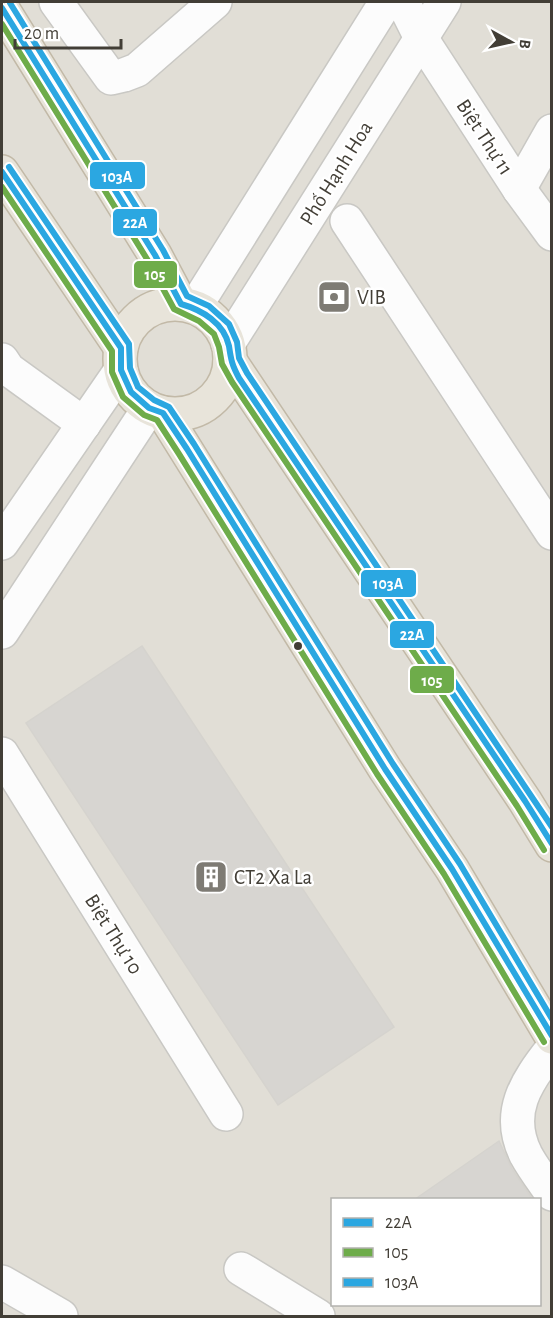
<svg xmlns="http://www.w3.org/2000/svg" width="553" height="1318" viewBox="0 0 553 1318" font-family="'Alegreya Sans',sans-serif">
<style>
.residential{fill:#e1ded6;fill-rule:evenodd}
.building{fill:#d7d5d1;stroke:#d5d3ce;stroke-width:1.5}
.lines{fill:none;stroke-linecap:round;stroke-linejoin:round}
.minor-casing{stroke:#c9c8c4;stroke-width:36}
.highway-casing{stroke:#c2b9a7;stroke-width:36}
.minor{stroke:#fcfcfc;stroke-width:33}
.highway{stroke:#e8e4da;stroke-width:33}
.bus-1-casing{stroke:#fff;stroke-width:10}
.bus-2-casing{stroke:#fff;stroke-width:10}
.bus-3-casing{stroke:#fff;stroke-width:10}
.bus-1{stroke:#2ba7e1;stroke-width:6}
.bus-2{stroke:#6eac4a;stroke-width:6}
.bus-3{stroke:#2ba7e1;stroke-width:6}
.bus-dot{fill:#423e36;stroke:#fff;stroke-width:2}
.labels{text-anchor:middle;stroke-width:5;stroke-linejoin:round;paint-order:stroke}
.street-label{font-size:21px;fill:#423e36;stroke:#fff}
.poi-label{font-size:21px;fill:#423e36;stroke:#fff;text-anchor:start}
.line-badge{stroke:#fff;stroke-width:2}
.badge-label{font-size:16px;text-anchor:middle;font-weight:bold;fill:#fff}
</style>
<rect width="100%" height="100%" fill="#edece8"/>
<!-- residential -->
<path class="residential" d="M 2,2 L 551,2 L 551,1316 L 2,1316 ZM 332,1200 L 540,1200 L 540,1304 L 332,1304 Z"/>
<!-- building -->
<g class="building">
<path d="M 142,646 L 394,1027 L 278,1105 L 26,723 Z"/>
<path d="M 499,1141 L 512,1169 L 533,1200 L 414,1200 Z"/>
</g>
<g class="lines">
<defs>
<g id="minor">
<path d="M 56,2 L 111,78 L 124,75 L 137,70 L 215,2"/>
<path d="M 403,2 L 421,38 L 519,189 L 552,234"/>
<path d="M 519,189 L 552,131"/>
<path d="M 347,221 L 552,533"/>
<path d="M 195,307 L 386,2"/>
<path d="M 228,344 L 444,2"/>
<path d="M 2,360 L 8,369 L 84,424"/>
<path d="M 2,543 L 121,370"/>
<path d="M 2,632 L 149,408"/>
<path d="M 2,754 L 226,1114"/>
<path d="M 552,1049 C 526,1082 505,1113 526,1155 C 533,1168 543,1181 552,1194"/>
<path d="M 241,1269 L 318,1316"/>
<path d="M 2,1282 L 61,1316"/>
</g>
<g id="highway">
<path d="M 2,8 L 155,255 L 181,304"/>
<path d="M 2,172 L 121,348"/>
<circle cx="175" cy="359" r="55"/>
<path d="M 230,361 L 525,801 L 552,845"/>
<path d="M 163,413 L 385,769 L 452,869 L 552,1037"/>
</g>
</defs>
<!-- minor casing -->
<use href="#minor" class="minor-casing"/>
<!-- highway casing -->
<use href="#highway" class="highway-casing"/>
<!-- minor -->
<use href="#minor" class="minor"/>
<!-- highway -->
<use href="#highway" class="highway"/>
<defs>
<g id="bus-1">
<path d="M 2,8 L 155,255 L 181,304 C 202,310 224,323 229,346 C 231,360 232,365 239,378 L 525,801 L 552,844"/>
<path d="M 2,172 L 121,348 L 121,370 L 131,392 L 149,408 L 163,413 L 187,449 L 385,769 L 452,869 L 552,1036"/>
</g>
<g id="bus-2">
<path d="M 2,24 L 147,259 L 174,309 L 199,321 L 214,334 L 219,347 L 222,364 L 232,382 L 517,806 L 544,850"/>
<path d="M 2,187 L 112,351 L 112,372 L 123,397 L 144,415 L 157,420 L 179,454 L 377,774 L 444,874 L 544,1042"/>
</g>
<g id="bus-3">
<path d="M 10,3 L 163,250 L 187,296 L 209,306 L 229,324 L 237,342 L 239,358 L 247,373 L 552,827"/>
<path d="M 9,167 L 129,344 L 130,368 L 138,387 L 154,400 L 169,407 L 194,444 L 393,764 L 460,864 L 552,1019"/>
</g>
</defs>
<!-- bus-1 casing -->
<use href="#bus-1" class="bus-1-casing"/>
<!-- bus-2 casing -->
<use href="#bus-2" class="bus-2-casing"/>
<!-- bus-3 casing -->
<use href="#bus-3" class="bus-3-casing"/>
<!-- bus-1 -->
<use href="#bus-1" class="bus-1"/>
<!-- bus-2 -->
<use href="#bus-2" class="bus-2"/>
<!-- bus-3 -->
<use href="#bus-3" class="bus-3"/>
</g>
<!-- icons -->
<defs>
<symbol id="bank-square" viewBox="-11 -11 22 22"><rect x="-9" y="-9" width="18" height="18" rx="4" fill="#7e7b74" stroke="#fff"/><path d="M-6-4H6V4H-6ZM0-2.3a2.3 2.3 0 1 0 0 4.6a2.3 2.3 0 1 0 0-4.6Z" fill="#fff"/></symbol>
<symbol id="building-square" viewBox="-11 -11 22 22"><rect x="-9" y="-9" width="18" height="18" rx="4" fill="#7e7b74" stroke="#fff"/><path d="M-4-6H4V6H1V3H-1V6H-4ZM-2.5-4.3h1.7v1.8h-1.7ZM.8-4.3h1.7v1.8H.8ZM-2.5-1h1.7V.8h-1.7ZM.8-1h1.7V.8H.8Z" fill="#fff"/></symbol>
</defs>
<g fill-rule="evenodd">
<use href="#bank-square" x="315" y="278" width="38" height="38"/>
<use href="#building-square" x="192" y="858" width="38" height="38"/>
</g>
<!-- markers -->
<circle class="bus-dot" cx="298" cy="646" r="5"/>
<g class="labels">
<!-- street labels -->
<g class="street-label">
<text transform="translate(485 137) rotate(57)" y="7">Biệt Thự 11</text>
<text transform="translate(336 173) rotate(-58)" y="7">Phố Hạnh Hoa</text>
<text transform="translate(114 934) rotate(58)" y="7">Biệt Thự 10</text>
</g>
<!-- poi labels -->
<g class="poi-label">
<text x="357" y="304">VIB</text>
<text x="234" y="884">CT2 Xa La</text>
</g>
</g>
<g class="line-badge">
<rect x="89" y="161" width="57" height="29" rx="6" fill="#2ba7e1"/>
<rect x="112" y="208" width="46" height="29" rx="6" fill="#2ba7e1"/>
<rect x="133" y="260" width="45" height="29" rx="6" fill="#6eac4a"/>
<rect x="360" y="569" width="57" height="29" rx="6" fill="#2ba7e1"/>
<rect x="389" y="620" width="46" height="29" rx="6" fill="#2ba7e1"/>
<rect x="409" y="665" width="46" height="29" rx="6" fill="#6eac4a"/>
</g>
<g class="badge-label">
<text x="117" y="182">103A</text>
<text x="135" y="228">22A</text>
<text x="155" y="280">105</text>
<text x="388" y="589">103A</text>
<text x="412" y="640">22A</text>
<text x="432" y="686">105</text>
</g>
<!-- border -->
<rect width="553" height="1318" fill="none" stroke="#423e36" stroke-width="6"/>
<!-- legend -->
<rect x="331" y="1198" width="210" height="108" fill="#ffffff" stroke="#b3b2af" stroke-width="1.5"/>
<rect x="343" y="1218" width="30" height="9" fill="#2ba7e1" stroke="#b3b2af" stroke-width="1.5"/>
<text x="385" y="1228" font-size="18" fill="#423e36">22A</text>
<rect x="343" y="1248" width="30" height="9" fill="#6eac4a" stroke="#b3b2af" stroke-width="1.5"/>
<text x="385" y="1258" font-size="18" fill="#423e36">105</text>
<rect x="343" y="1278" width="30" height="9" fill="#2ba7e1" stroke="#b3b2af" stroke-width="1.5"/>
<text x="385" y="1288" font-size="18" fill="#423e36">103A</text>
<!-- north arrow -->
<g transform="translate(511 42) rotate(98)" stroke="#ffffff" stroke-width="4.5" paint-order="stroke">
<path d="M0-4.5L10 22L0 15L-10 22Z" fill="#423e36"/>
<text y="-9" font-size="16" font-weight="bold" text-anchor="middle" fill="#423e36">B</text>
</g>
<!-- scale -->
<path d="M15 39v9h106v-9" fill="none" stroke="#423e36" stroke-width="3"/>
<text x="24" y="39" font-size="18" fill="#423e36" stroke="#ffffff" stroke-width="4.5" paint-order="stroke">20 m</text>
</svg>
